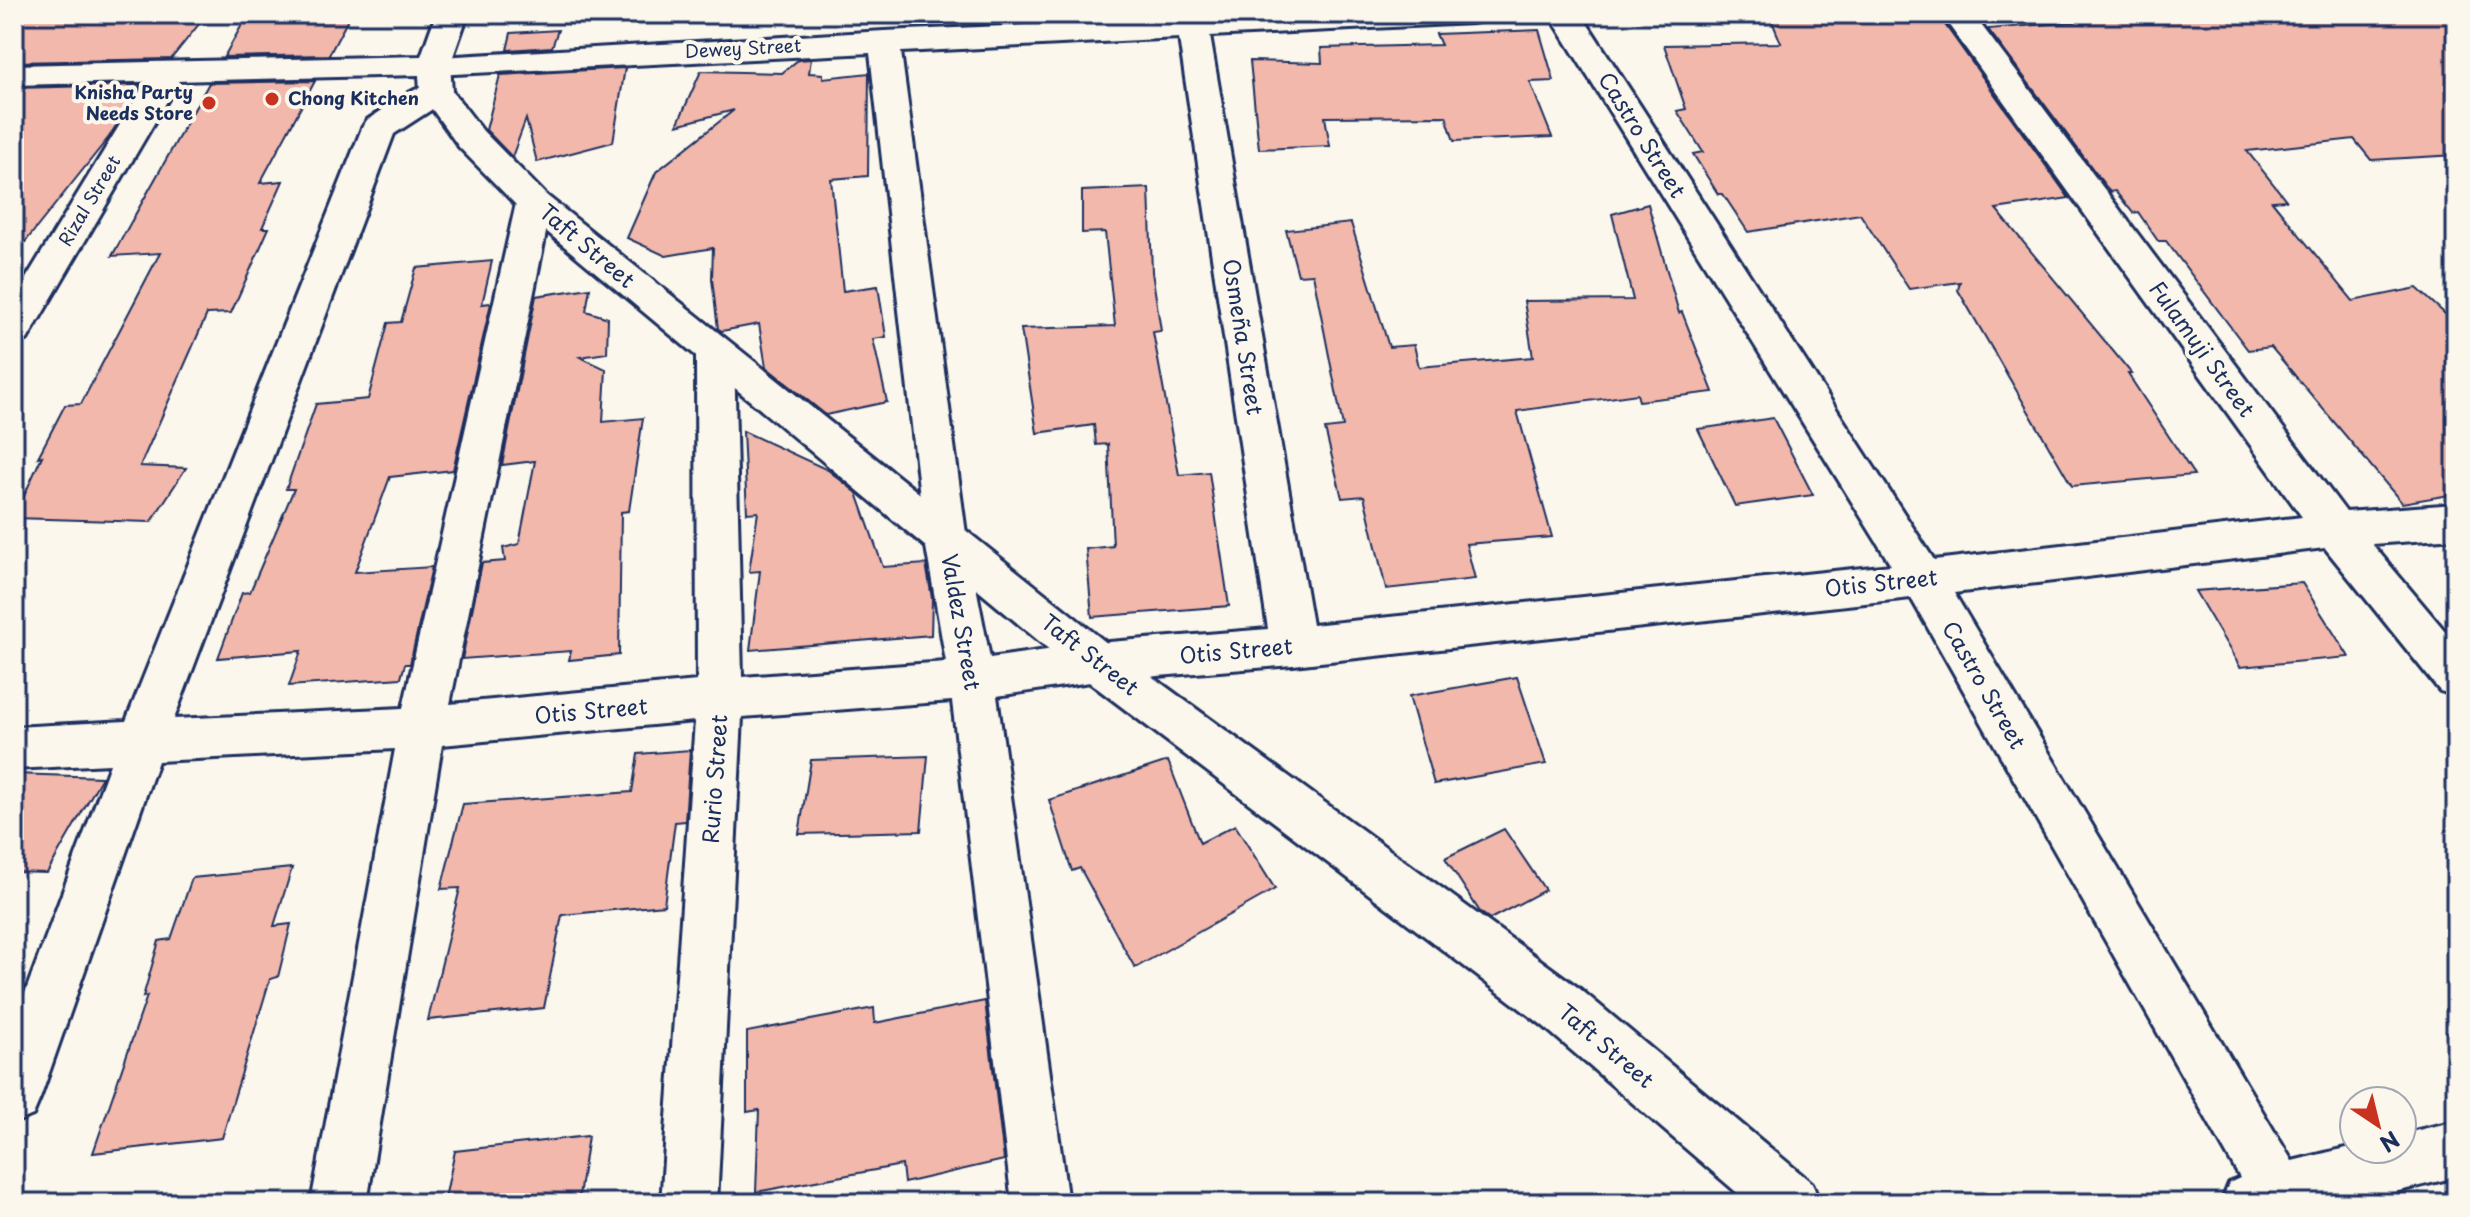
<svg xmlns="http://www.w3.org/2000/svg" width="2470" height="1217" viewBox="0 0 2470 1217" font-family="'Playpen Sans',sans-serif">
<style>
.building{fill:#f2b8ac;stroke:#1b2f5e;stroke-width:2}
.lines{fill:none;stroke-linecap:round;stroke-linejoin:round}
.minor-casing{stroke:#1b2f5e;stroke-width:6}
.tertiary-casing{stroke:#1b2f5e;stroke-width:6}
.minor{fill:#fbf7ec;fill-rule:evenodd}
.tertiary{fill:#fbf7ec;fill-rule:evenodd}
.poi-dot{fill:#c8321e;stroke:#fbf7ec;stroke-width:3}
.labels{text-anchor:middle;stroke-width:8;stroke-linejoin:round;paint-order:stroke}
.far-street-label{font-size:18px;fill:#1b2f5e;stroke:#fbf7ec}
.far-poi-label{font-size:18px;font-weight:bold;fill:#1b2f5e;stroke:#fbf7ec;text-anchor:end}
.street-label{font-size:22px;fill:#1b2f5e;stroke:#fbf7ec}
</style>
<rect width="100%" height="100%" fill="#fbf7ec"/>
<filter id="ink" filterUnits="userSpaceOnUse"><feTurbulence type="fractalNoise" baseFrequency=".0125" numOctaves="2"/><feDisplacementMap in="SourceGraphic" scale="16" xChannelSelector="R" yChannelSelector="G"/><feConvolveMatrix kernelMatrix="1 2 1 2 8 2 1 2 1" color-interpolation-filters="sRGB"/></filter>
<g filter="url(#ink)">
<!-- building -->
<g class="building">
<path d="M 14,14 L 207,14 L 171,59 L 14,62 Z"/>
<path d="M 248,14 L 351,14 L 329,55 L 224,57 Z"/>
<path d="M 2068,14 L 2456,14 L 2456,155 L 2371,160 L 2354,139 L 2247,151 L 2286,200 L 2272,201 L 2353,301 L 2417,288 L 2456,324 L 2456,494 L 2402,503 L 2271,347 L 2248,350 L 2166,241 L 2158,241 L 2138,212 L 2133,213 L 2115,191 L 2110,192 L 1988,29 L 2075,22 Z"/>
<path d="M 1938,15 L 2069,198 L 1996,209 L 2132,374 L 2128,374 L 2194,475 L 2072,486 L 1958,290 L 1960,282 L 1909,289 L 1860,214 L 1748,232 L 1723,194 L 1718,194 L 1693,154 L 1703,152 L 1677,111 L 1686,109 L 1664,45 L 1781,43 L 1771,19 Z"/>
<path d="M 558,30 L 552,47 L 507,50 L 511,33 Z"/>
<path d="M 1539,30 L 1554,81 L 1530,82 L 1552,137 L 1454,141 L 1446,116 L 1325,117 L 1330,146 L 1259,149 L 1250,61 L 1322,63 L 1321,48 L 1441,45 L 1436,34 Z"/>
<path d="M 811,59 L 809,73 L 823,74 L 823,78 L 869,73 L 868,176 L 831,179 L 843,291 L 878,286 L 886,337 L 873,339 L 887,402 L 826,415 L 766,367 L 759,324 L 722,331 L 718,329 L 712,279 L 713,248 L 666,256 L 627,238 L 656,172 L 734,110 L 677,125 L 701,71 L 782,73 L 798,60 Z"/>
<path d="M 625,68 L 613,142 L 537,162 L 526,119 L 512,157 L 486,130 L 500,75 Z"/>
<path d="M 315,81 L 260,183 L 283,181 L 262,228 L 269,228 L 231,313 L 207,314 L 140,466 L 186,468 L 151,522 L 14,518 L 42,456 L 38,457 L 65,405 L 81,404 L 160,253 L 112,256 L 209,83 Z"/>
<path d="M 141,85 L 109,137 L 14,256 L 14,88 Z"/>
<path d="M 1149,188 L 1152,272 L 1161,331 L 1153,332 L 1179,475 L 1209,472 L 1229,606 L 1092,617 L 1086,549 L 1113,546 L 1108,444 L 1096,445 L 1094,425 L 1037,433 L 1021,329 L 1115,326 L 1105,232 L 1082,233 L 1082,191 Z"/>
<path d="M 1648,204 L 1679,313 L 1682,312 L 1713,392 L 1639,401 L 1637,394 L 1517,411 L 1552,537 L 1466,544 L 1475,579 L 1386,589 L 1364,496 L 1342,498 L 1325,429 L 1343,427 L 1313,274 L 1298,275 L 1286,230 L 1351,223 L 1389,347 L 1414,345 L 1419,367 L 1533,357 L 1524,301 L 1633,300 L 1612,214 Z"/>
<path d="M 492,261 L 482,304 L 491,303 L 453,470 L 390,477 L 355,572 L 432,567 L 410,664 L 405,664 L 401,678 L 289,686 L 301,651 L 218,658 L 242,593 L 250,592 L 294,489 L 286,489 L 316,404 L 368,399 L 388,323 L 401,322 L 416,268 Z"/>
<path d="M 590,288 L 586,311 L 608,318 L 607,353 L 580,357 L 606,369 L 603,422 L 643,418 L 629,511 L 621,512 L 619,655 L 569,660 L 571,651 L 462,659 L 482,563 L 505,561 L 503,548 L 519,544 L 535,461 L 502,465 L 536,296 Z"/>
<path d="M 1773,418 L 1813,495 L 1735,506 L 1698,429 Z"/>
<path d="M 743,431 L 828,470 L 857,493 L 883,567 L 926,564 L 932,598 L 931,635 L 750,650 L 760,571 L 749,572 L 758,512 L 747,513 Z"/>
<path d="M 2302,583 L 2349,657 L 2240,667 L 2195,591 Z"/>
<path d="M 1517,677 L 1546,764 L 1434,784 L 1409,696 Z"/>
<path d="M 690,750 L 685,821 L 675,822 L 664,905 L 562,915 L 544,1008 L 428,1020 L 460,888 L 441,889 L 463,804 L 632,792 L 638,754 Z"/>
<path d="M 928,756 L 921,831 L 799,834 L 811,760 Z"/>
<path d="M 1168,761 L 1200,843 L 1235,825 L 1275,889 L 1135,968 L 1080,868 L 1072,871 L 1049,800 Z"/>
<path d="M 14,774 L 102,777 L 47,873 L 14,872 Z"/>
<path d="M 1504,829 L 1545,890 L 1490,919 L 1480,912 L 1445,858 Z"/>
<path d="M 292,868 L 274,926 L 291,924 L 278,977 L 270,979 L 222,1138 L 93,1153 L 147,996 L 143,997 L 159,941 L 171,939 L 192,878 Z"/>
<path d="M 985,1001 L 1004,1160 L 904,1183 L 902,1165 L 756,1192 L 759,1110 L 747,1112 L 747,1032 L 874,1008 L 875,1023 Z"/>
<path d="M 588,1136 L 578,1203 L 444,1203 L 455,1151 Z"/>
</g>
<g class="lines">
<defs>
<g id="minor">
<path d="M 1281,14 L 1488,14 L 1483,21 L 1472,23 L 1210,36 L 1312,625 L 1891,565 L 1549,14 L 1581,14 L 1934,560 L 2302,517 L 1941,14 L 1973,14 L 2346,512 L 2456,504 L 2456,538 L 2372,544 L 2456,644 L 2456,696 L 2440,691 L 2325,548 L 1954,593 L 2292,1161 L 2354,1146 L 2354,1149 L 2402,1149 L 2402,1134 L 2456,1121 L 2456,1177 L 2350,1203 L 2221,1203 L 2229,1183 L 2240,1178 L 1911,598 L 1293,665 L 1097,681 L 997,696 L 1068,1203 L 1012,1203 L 952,701 L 742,717 L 717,1203 L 661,1203 L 695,721 L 442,745 L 367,1203 L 311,1203 L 395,749 L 158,761 L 41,1096 L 33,1115 L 14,1123 L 14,1023 L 110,764 L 14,769 L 14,727 L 126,721 L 362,128 L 367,120 C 390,106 420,78 448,85 L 452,92 L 448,99 L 394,134 L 174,719 L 403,708 L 516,203 L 522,195 L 534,191 L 546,195 L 552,203 L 450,704 L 697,681 L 696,354 L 701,344 L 715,340 L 729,344 L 734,354 L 742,677 L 946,662 L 925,541 L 870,53 L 434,75 L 423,72 L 418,65 L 423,58 L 884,31 ZM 1179,38 L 1268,629 L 1097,643 L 990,658 L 967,541 L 901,52 Z"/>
<path d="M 168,62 L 179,65 L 184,72 L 27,340 L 14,344 L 14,298 L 152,72 L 157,65 Z"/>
</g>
<path id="tertiary" d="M 436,14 L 468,14 L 450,65 L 452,91 L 483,131 L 546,195 L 1113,648 L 1580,989 L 1812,1183 L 1820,1203 L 1749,1203 L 1542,1025 L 1081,676 L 522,211 L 459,147 L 420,92 L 419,75 L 14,85 L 14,65 L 421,56 Z"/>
</defs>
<!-- minor casing -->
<use href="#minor" class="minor-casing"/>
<!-- tertiary casing -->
<use href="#tertiary" class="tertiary-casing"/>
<!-- minor -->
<use href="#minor" class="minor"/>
<!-- tertiary -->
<use href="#tertiary" class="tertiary"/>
</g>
</g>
<!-- markers -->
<g class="poi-dot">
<circle cx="272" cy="99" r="8"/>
<circle cx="209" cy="103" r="8"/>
</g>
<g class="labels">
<!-- far-street labels -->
<g class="far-street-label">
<text transform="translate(743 49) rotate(-3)" y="6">Dewey Street</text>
<text transform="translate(90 201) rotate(-59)" y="6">Rizal Street</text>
</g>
<!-- far-poi labels -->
<g class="far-poi-label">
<text x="193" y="99">Knisha Party<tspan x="193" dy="21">Needs Store</tspan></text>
<text x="288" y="105" text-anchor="start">Chong Kitchen</text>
</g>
<!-- street labels -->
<g class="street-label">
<text transform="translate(1642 135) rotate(58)" y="8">Castro Street</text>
<text transform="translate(587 246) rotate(40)" y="8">Taft Street</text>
<text transform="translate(1243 337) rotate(81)" y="8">Osmeña Street</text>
<text transform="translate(2202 349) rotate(54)" y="8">Fulamuji Street</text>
<text transform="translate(1881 583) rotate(-6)" y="8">Otis Street</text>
<text transform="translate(961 622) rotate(80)" y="8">Valdez Street</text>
<text transform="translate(1236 651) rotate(-5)" y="8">Otis Street</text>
<text transform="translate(1090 655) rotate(38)" y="8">Taft Street</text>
<text transform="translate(1984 685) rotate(60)" y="8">Castro Street</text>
<text transform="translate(591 711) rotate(-5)" y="8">Otis Street</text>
<text transform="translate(715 779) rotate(-86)" y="8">Rurio Street</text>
<text transform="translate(1606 1046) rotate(40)" y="8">Taft Street</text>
</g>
</g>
<!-- margin -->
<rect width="2470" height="1217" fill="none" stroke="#fbf7ec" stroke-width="48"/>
<rect x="24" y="24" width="2422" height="1169" fill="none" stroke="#1b2f5e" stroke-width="3" filter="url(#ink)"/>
<!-- north arrow -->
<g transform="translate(2378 1125) rotate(145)"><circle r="38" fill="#fbf7ec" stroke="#a1a7b3" stroke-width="2"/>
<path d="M0-6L14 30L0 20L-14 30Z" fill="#c8321e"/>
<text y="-12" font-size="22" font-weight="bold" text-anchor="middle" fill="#1b2f5e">N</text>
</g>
</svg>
